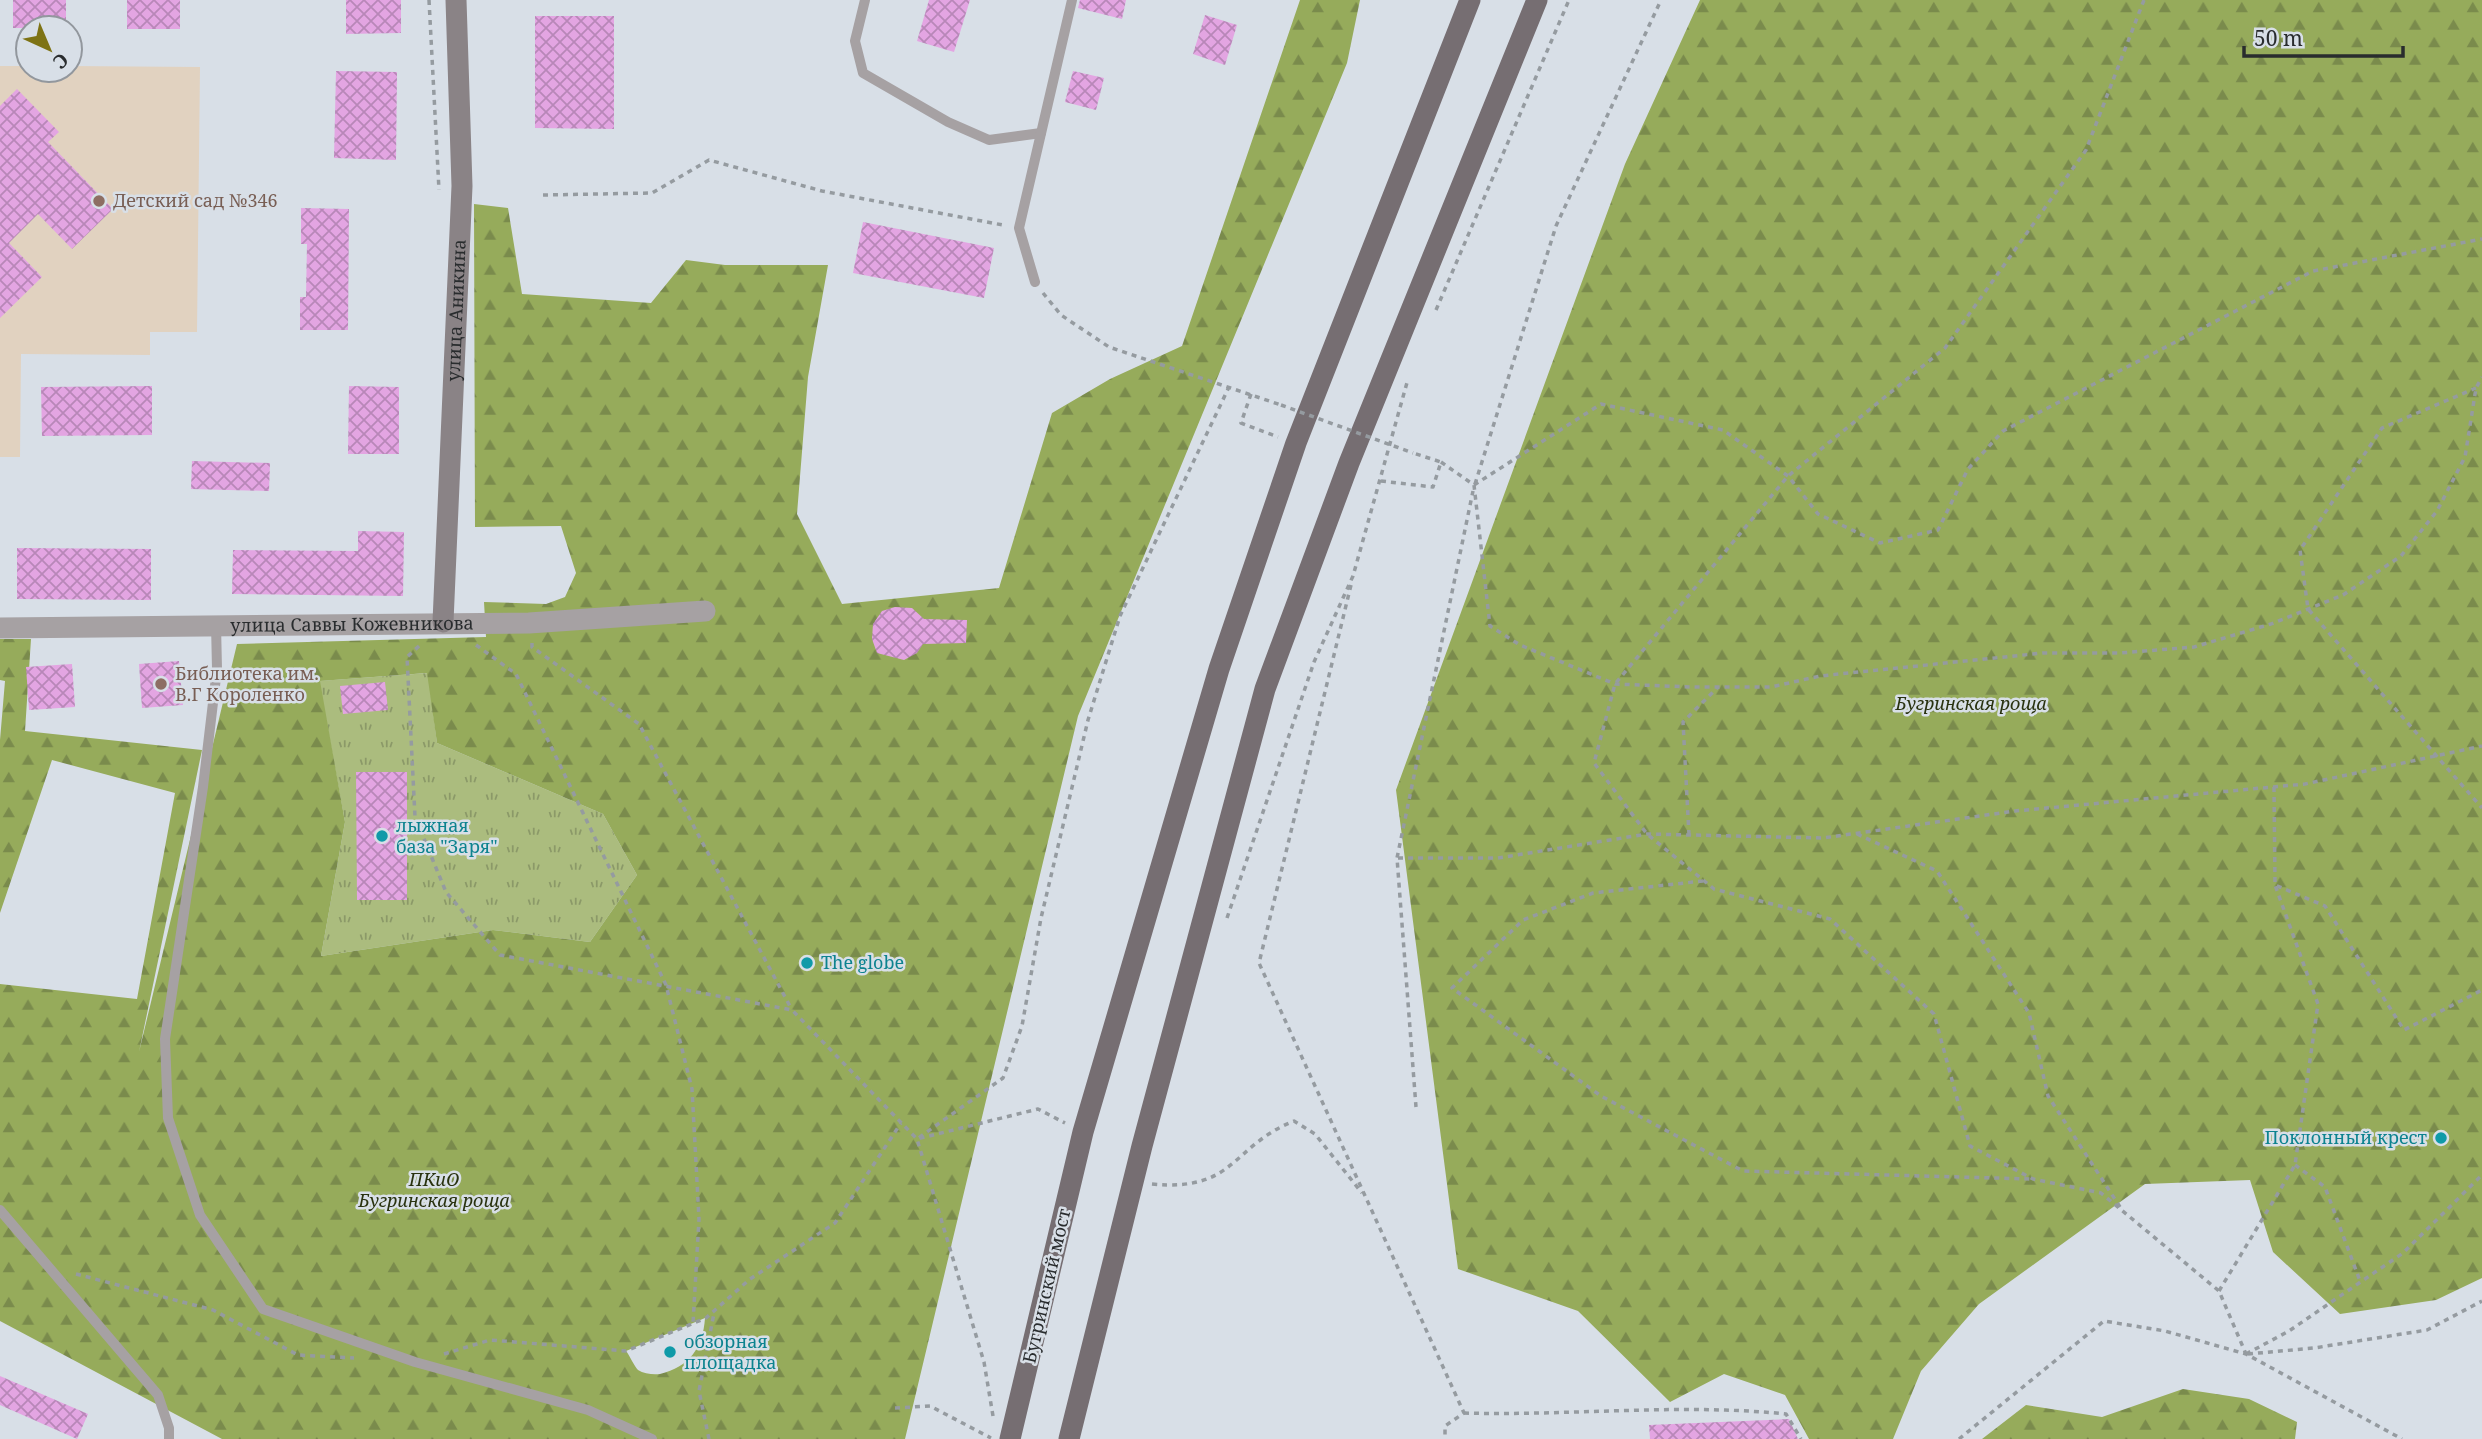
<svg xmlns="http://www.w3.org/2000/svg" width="2482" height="1439" viewBox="0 0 2482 1439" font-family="'Noto Serif',serif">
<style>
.education{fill:#e1d2c0}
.grass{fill:url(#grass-tufts)}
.forest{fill:url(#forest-firs);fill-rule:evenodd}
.building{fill:url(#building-cross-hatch)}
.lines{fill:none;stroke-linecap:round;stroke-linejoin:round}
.path{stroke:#959ba0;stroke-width:3.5;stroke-dasharray:5 5;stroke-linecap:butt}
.lane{stroke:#a6a1a3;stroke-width:10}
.street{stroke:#a6a1a3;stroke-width:21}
.secondary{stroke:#8a8386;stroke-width:21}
.primary{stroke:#766e72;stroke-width:21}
.path-bridge{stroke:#959ba0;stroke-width:3.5;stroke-dasharray:5 5;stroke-linecap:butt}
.education-dot{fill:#8d6e63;stroke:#d8dfe7;stroke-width:2.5}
.culture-dot{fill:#0f9aa8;stroke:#d8dfe7;stroke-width:2.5}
.labels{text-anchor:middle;stroke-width:5;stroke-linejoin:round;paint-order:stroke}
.education-label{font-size:18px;fill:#785e54;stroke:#d8dfe7;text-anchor:start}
.street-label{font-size:18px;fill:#292c2e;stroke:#d8dfe7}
.park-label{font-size:18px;font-style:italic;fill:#29320f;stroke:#d8dfe7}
.culture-label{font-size:18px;fill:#0d838f;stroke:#d8dfe7;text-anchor:start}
</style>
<defs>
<pattern id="grass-tufts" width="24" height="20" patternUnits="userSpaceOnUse" patternTransform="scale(1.75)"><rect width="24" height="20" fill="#abbc7e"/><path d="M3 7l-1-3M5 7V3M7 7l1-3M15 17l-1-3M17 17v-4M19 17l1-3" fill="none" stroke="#8b9968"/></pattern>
<pattern id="forest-firs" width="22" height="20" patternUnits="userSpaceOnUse" patternTransform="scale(1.75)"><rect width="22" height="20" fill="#96ab5b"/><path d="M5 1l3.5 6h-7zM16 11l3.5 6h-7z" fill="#7a8b4c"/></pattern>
<pattern id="building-cross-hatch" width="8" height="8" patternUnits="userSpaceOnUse" patternTransform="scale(1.75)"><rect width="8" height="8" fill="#e3a5e2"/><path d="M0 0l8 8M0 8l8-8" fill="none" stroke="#b887b8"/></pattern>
</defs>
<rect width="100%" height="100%" fill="#d8dfe7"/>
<!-- education -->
<path class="education" d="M 0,66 L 28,66 L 28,70 L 70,70 L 70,66 L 200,67 L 197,332 L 150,332 L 150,355 L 21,354 L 20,457 L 0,457 Z"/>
<!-- grass -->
<path class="grass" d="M 428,673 L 437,743 L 603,814 L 637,875 L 590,942 L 493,930 L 321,956 L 345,822 L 319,681 Z"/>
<!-- forest -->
<g class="forest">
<path d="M 1300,0 L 1360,0 L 1347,63 L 1078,716 L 905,1439 L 222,1439 L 0,1321 L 0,984 L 137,999 L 175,793 L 52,760 L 0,913 L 0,740 L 5,681 L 0,680 L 0,639 L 31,639 L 25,731 L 202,750 L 139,1052 L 237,644 L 486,637 L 484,602 L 546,604 L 565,597 L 576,573 L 561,526 L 475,527 L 474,204 L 508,208 L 522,294 L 651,303 L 686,260 L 725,265 L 828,265 L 808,377 L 797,514 L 842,604 L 999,588 L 1052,413 L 1110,379 L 1182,346 ZM 427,673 L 437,743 L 603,814 L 637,875 L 590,942 L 493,930 L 321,956 L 345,822 L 320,681 ZM 705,1318 C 703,1348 689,1367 660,1374 C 654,1375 644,1374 638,1370 C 634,1366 630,1356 626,1351 Z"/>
<path d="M 1700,0 L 2482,0 L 2482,1278 L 2436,1300 L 2340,1314 L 2273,1252 L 2250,1180 L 2145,1184 L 1979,1304 L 1921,1371 L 1893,1439 L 1809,1439 L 1785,1395 L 1724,1374 L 1670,1402 L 1578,1311 L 1458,1269 L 1396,790 L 1625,164 Z"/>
<path d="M 2183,1389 L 2249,1399 L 2297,1422 L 2295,1439 L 1982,1439 L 2026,1405 L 2102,1417 Z"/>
</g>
<!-- building -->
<g class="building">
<rect x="13" y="0" width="53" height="28"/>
<rect x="127" y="0" width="53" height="29"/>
<path d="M 346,0 L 401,0 L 401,33 L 346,34 Z"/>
<path d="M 929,0 L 970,0 L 954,52 L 917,41 Z"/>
<path d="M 1080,0 L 1126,0 L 1122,19 L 1078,8 Z"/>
<path d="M 1205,15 L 1237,25 L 1225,65 L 1193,54 Z"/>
<path d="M 535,16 L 614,16 L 614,129 L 535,128 Z"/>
<path d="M 336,71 L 397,72 L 396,160 L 334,158 Z"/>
<path d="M 1073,71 L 1104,78 L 1096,110 L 1065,102 Z"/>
<path d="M 17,89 L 59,132 L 48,142 L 113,209 L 72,249 L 38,214 L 9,243 L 42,277 L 0,318 L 0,106 Z"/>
<path d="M 301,208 L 349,209 L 348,330 L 300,330 L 300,297 L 306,297 L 307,244 L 301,244 Z"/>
<path d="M 863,222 L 994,248 L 984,298 L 853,273 Z"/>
<path d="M 152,386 L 152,435 L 42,436 L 41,387 Z"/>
<path d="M 349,386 L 399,387 L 399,454 L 348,454 Z"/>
<path d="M 192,461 L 270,463 L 269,491 L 191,489 Z"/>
<path d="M 358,531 L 404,532 L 403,596 L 232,594 L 233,550 L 358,551 Z"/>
<path d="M 17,548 L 151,549 L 151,600 L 17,599 Z"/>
<path d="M 895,607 L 912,608 L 924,619 L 967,620 L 966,643 L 923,644 L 917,653 L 904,660 L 877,653 L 872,639 L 873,624 L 882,611 Z"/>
<path d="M 179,661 L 183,705 L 142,708 L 139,664 Z"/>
<path d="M 72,664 L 75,707 L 29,710 L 26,667 Z"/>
<path d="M 385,682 L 388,710 L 343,714 L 340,686 Z"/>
<path d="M 356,772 L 407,772 L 407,900 L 357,900 Z"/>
<path d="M 0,1376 L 88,1414 L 77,1439 L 0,1405 Z"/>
<path d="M 1789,1419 L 1798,1439 L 1650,1439 L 1649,1425 Z"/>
</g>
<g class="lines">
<!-- path -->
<g class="path">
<path d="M 429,0 L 439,190"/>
<path d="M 2144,0 L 2086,150 L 1945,348 L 1788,476 L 1615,684 L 1594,763 L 1647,834 L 1714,889 L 1830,919 L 1934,1014 L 1970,1146 L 2033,1179 L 2101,1193 L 2219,1291 L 2246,1354"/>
<path d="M 543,195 L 652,193 L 709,160 L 822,191 L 1003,225"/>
<path d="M 1043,293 L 1061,315 L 1109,347 L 1281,405"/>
<path d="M 1436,310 L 1569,0"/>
<path d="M 2476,388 L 2382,428 L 2300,550 L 2308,609 L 2482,808"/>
<path d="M 1251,394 L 1241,423 L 1278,437"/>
<path d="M 1441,462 L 1474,485 L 1490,626 L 1520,645 L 1615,684 L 1691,687 L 1771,687 L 1820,676 L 2043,653 L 2120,653 L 2194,647 L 2271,624 L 2343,595 L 2401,556 L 2437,511 L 2465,457 L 2476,388 L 2482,377"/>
<path d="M 1381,481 L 1433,487 L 1441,462 L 1413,453"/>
<path d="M 1475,484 L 1556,226 L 1661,0"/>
<path d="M 1474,485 L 1601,404 L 1723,430 L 1788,476 L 1818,514 L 1880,543 L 1938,530 L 1968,469 L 2003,431 L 2313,271 L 2482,239"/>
<path d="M 1351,585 L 1259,963 L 1464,1413 L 1445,1426 L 1445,1439"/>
<path d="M 532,643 L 532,647 L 639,724 L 792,1010"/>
<path d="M 476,645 L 516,674 L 666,985 L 692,1089 L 699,1219 L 693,1323"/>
<path d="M 419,646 L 407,657 L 415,817 L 446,892 L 500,955 L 792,1010 L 917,1139 L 1038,1109 L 1065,1123"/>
<path d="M 2274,787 L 2275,885 L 2325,906 L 2404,1030 L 2482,990"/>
<path d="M 1857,834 L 1937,871 L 2029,1013 L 2048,1096 L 2120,1207"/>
<path d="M 1689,835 L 1683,722 L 1718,687"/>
<path d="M 1398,858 L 1498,858 L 1647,834 L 1823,838 L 2015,811 L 2305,784 L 2482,746"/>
<path d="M 1703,881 L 1593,893 L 1523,920 L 1452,988 L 1601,1096 L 1743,1171 L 2031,1179"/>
<path d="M 1227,918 L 1314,662 L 1353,576 L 1408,379"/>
<path d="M 1416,1107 L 1397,858 L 1473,491"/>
<path d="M 2295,1165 L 2325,1187 L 2360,1281"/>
<path d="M 1152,1184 C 1236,1192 1231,1146 1294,1121 L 1315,1134 L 1362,1193"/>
<path d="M 76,1274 L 213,1310 L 298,1355 L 354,1358"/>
<path d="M 2219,1291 L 2295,1165 L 2318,1004 L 2275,885"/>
<path d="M 444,1354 L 490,1340 L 626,1351 L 706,1318 L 750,1279 L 835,1223 L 901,1123"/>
<path d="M 2246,1354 L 2289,1331 L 2403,1253 L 2482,1175"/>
<path d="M 2248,1354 L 2314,1348 L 2427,1330 L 2482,1301"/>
<path d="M 895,1408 L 930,1406 L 991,1438"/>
<path d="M 1464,1413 C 1571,1416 1679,1403 1786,1414 L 1801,1439"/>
<path d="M 993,1416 L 984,1362 L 917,1139 L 1003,1078 L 1022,1026 L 1041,918 L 1088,720 L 1120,616 L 1229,387"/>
<path d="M 709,1439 L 699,1391 L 714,1313"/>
<path d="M 1959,1439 L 2104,1321 L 2165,1331 L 2246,1354 L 2402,1439"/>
</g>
<!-- lane -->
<g class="lane">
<path d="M 865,0 L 855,41 L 863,73 L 948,122 L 989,140 L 1041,133"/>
<path d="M 1035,282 L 1019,228 L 1072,0"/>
<path d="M 216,624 L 217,669 L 203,787 L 165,1039 L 168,1118 L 200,1215 L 263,1309 L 415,1362 L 588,1410 L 652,1439"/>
<path d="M 0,1210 L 158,1395 L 169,1428 L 169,1439"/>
</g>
<!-- street -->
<path class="street" id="s1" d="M 0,628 L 529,623 L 705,611"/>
<!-- secondary -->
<path class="secondary" id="s2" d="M 443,622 L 462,186 L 456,0"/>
<!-- primary -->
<g class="primary">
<path d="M 1010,1439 L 1083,1132 L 1219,669 L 1296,443 L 1470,0"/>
<path d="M 1069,1439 L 1142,1146 L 1265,689 L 1349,463 L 1537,0"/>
</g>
<!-- path-bridge -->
<path class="path-bridge" d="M 1281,405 L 1413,453"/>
</g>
<!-- markers -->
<g class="education-dot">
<circle cx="99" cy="201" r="7"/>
<circle cx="161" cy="684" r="7"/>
</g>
<g class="culture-dot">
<circle cx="382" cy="836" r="7"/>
<circle cx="807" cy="963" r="7"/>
<circle cx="2441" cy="1138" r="7"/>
<circle cx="670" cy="1352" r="7"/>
</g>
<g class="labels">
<!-- education labels -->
<g class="education-label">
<text x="113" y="207">Детский сад №346</text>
<text x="175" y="680">Библиотека им.<tspan x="175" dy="21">В.Г Короленко</tspan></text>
</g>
<!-- street labels -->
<g class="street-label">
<text dy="6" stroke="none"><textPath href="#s2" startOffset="312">улица Аникина</textPath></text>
<text dy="6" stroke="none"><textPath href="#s1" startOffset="352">улица Саввы Кожевникова</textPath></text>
<text transform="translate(1047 1286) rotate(-77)" y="6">Бугринский мост</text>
</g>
<!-- park labels -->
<g class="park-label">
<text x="1971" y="710">Бугринская роща</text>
<text x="434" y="1186">ПКиО<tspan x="434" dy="21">Бугринская роща</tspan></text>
</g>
<!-- culture labels -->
<g class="culture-label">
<text x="396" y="832">лыжная<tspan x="396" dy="21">база "Заря"</tspan></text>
<text x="821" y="969">The globe</text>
<text x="2427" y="1144" text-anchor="end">Поклонный крест</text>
<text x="684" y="1348">обзорная<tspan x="684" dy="21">площадка</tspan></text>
</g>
</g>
<!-- north arrow -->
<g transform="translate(49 49) rotate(136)"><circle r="33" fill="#d8dfe7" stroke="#92979d" stroke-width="2"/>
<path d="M0-5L12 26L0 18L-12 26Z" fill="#7e7314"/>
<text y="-10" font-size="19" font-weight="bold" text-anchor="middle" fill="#292c2e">С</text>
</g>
<!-- scale -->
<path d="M2244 46v10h159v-10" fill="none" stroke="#292c2e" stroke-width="3.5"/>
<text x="2254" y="46" font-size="21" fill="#292c2e" stroke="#d8dfe7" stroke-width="5" paint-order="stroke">50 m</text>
</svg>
